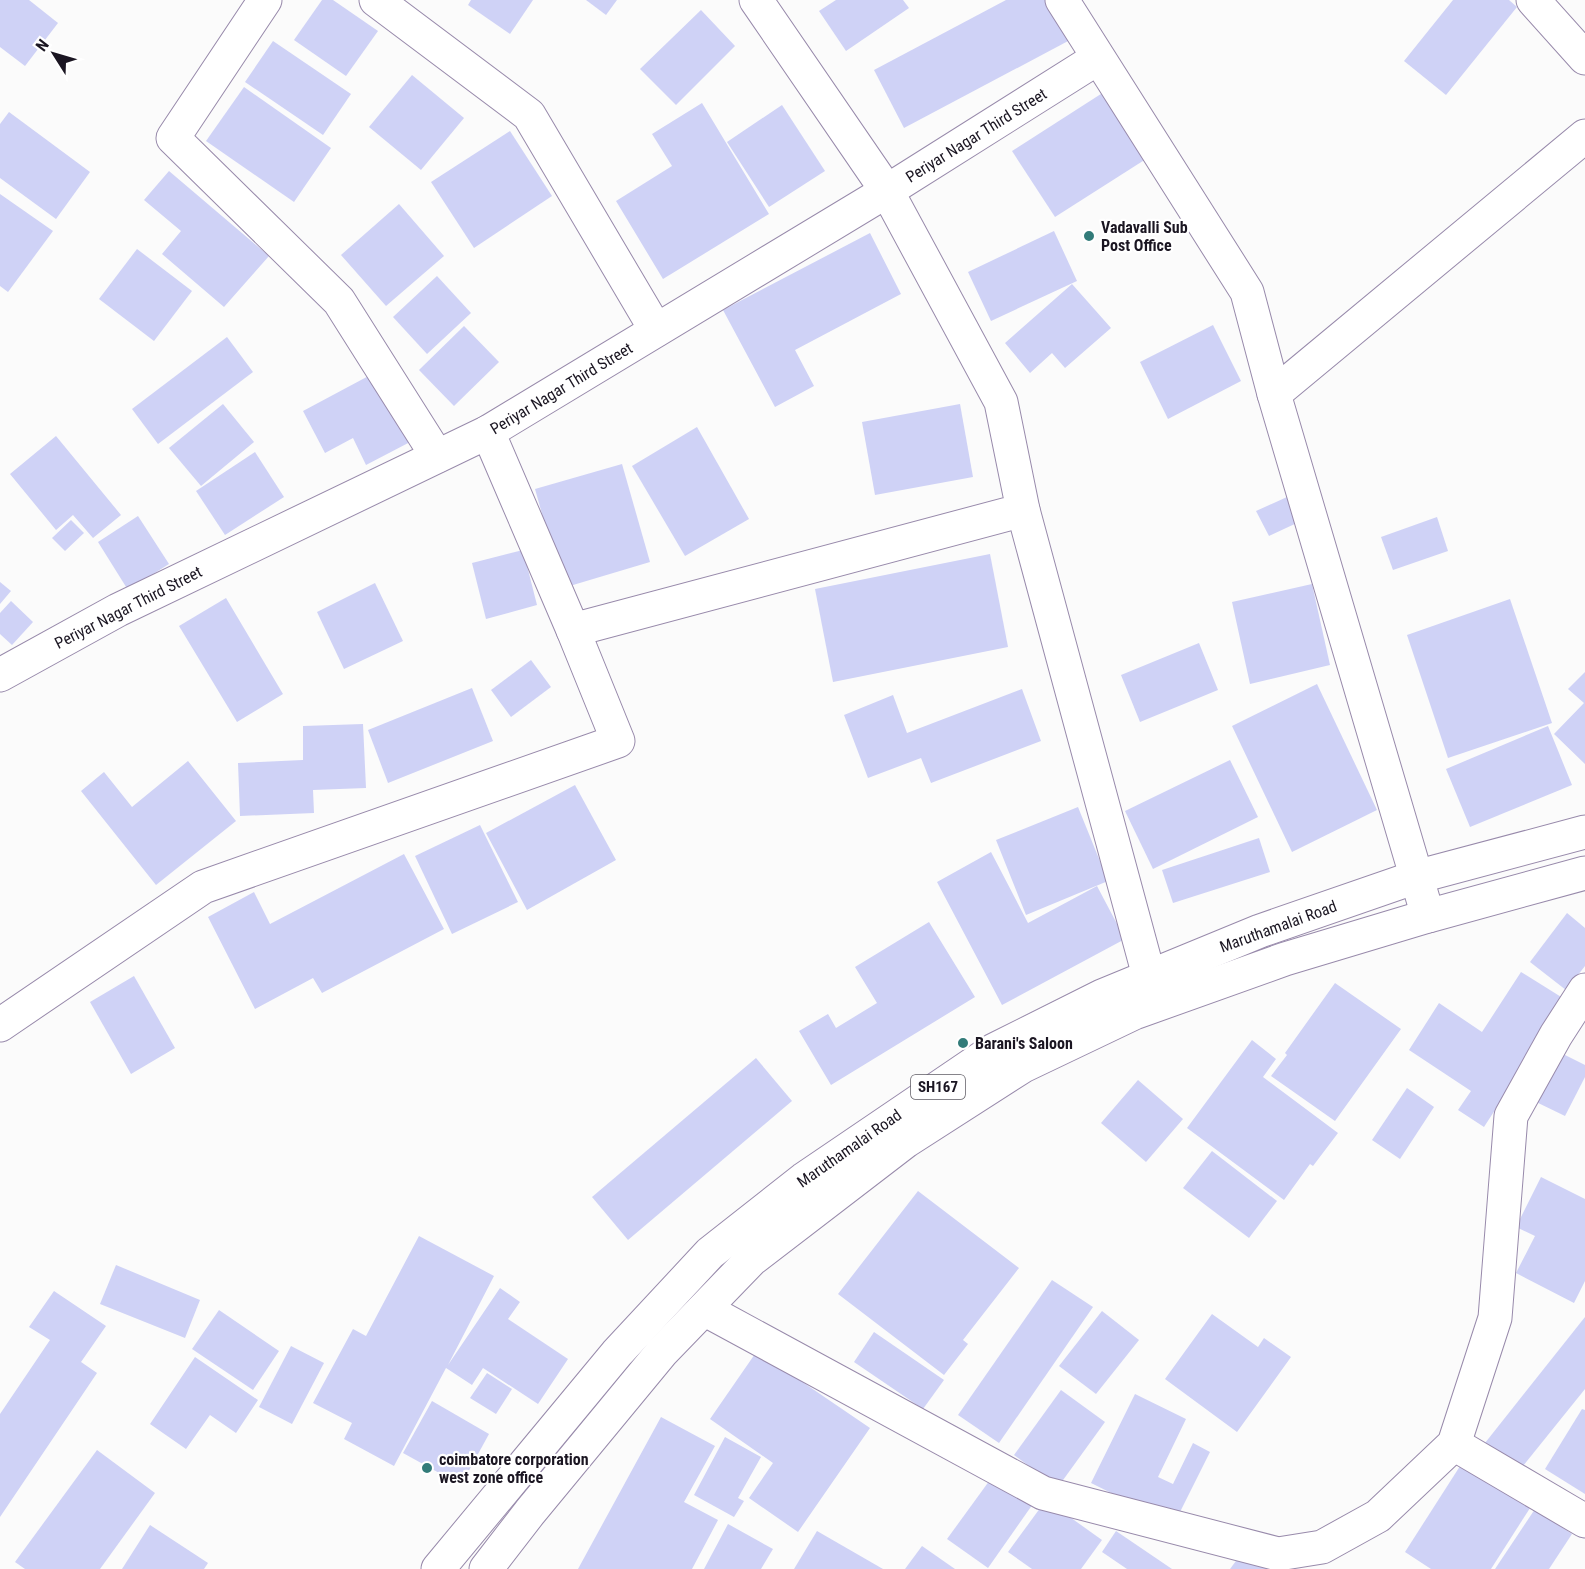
<svg xmlns="http://www.w3.org/2000/svg" width="1585" height="1569" viewBox="0 0 1585 1569" font-family="'Roboto Condensed',sans-serif">
<style>
.building{fill:#cfd2f6}
.lines{fill:none;stroke-linecap:round;stroke-linejoin:round}
.minor-casing{stroke:#988aab;stroke-width:35}
.major-casing{stroke:#988aab;stroke-width:35}
.minor{stroke:#fff;stroke-width:33}
.major{stroke:#fff;stroke-width:33}
.poi-dot{fill:#327b79;stroke:#fff;stroke-width:2}
.labels{text-anchor:middle;stroke-width:4.5;stroke-linejoin:round;paint-order:stroke}
.shield{fill:#fff;stroke:#5f5c64;stroke-width:1.5}
.shield-label{font-size:15px;font-weight:bold;fill:#1b1622}
.street-label{font-size:16px;fill:#1b1622;stroke:#fff}
.poi-label{font-size:16px;font-weight:bold;fill:#1b1622;stroke:#fff;text-anchor:start}
</style>
<rect width="100%" height="100%" fill="#fbfbfb"/>
<!-- building -->
<g class="building">
<path d="M 0,0 L 29,0 L 58,23 L 25,66 L 0,47 Z"/>
<path d="M 322,0 L 333,0 L 378,31 L 346,76 L 294,40 Z"/>
<path d="M 471,0 L 533,0 L 510,34 L 468,5 Z"/>
<path d="M 586,0 L 617,0 L 606,15 Z"/>
<path d="M 836,0 L 903,0 L 909,8 L 846,51 L 819,11 Z"/>
<path d="M 1006,0 L 1049,0 L 1070,40 L 904,128 L 874,70 Z"/>
<path d="M 1453,0 L 1509,0 L 1517,7 L 1446,95 L 1404,61 Z"/>
<path d="M 701,10 L 735,46 L 676,105 L 640,69 Z"/>
<path d="M 273,41 L 351,94 L 323,135 L 245,82 Z"/>
<path d="M 412,75 L 464,118 L 421,170 L 369,127 Z"/>
<path d="M 244,87 L 331,148 L 294,202 L 206,141 Z"/>
<path d="M 1104,92 L 1146,159 L 1055,217 L 1012,151 Z"/>
<path d="M 702,103 L 769,214 L 663,279 L 616,201 L 672,166 L 652,134 Z"/>
<path d="M 782,105 L 825,171 L 769,207 L 727,142 Z"/>
<path d="M 9,112 L 90,172 L 56,219 L 0,178 L 0,124 Z"/>
<path d="M 510,131 L 552,196 L 474,248 L 431,182 Z"/>
<path d="M 169,171 L 269,256 L 224,307 L 162,254 L 181,231 L 144,200 Z"/>
<path d="M 0,194 L 53,231 L 8,292 L 0,286 Z"/>
<path d="M 399,204 L 444,256 L 386,306 L 341,255 Z"/>
<path d="M 1054,231 L 1077,281 L 991,321 L 968,272 Z"/>
<path d="M 870,233 L 901,294 L 795,350 L 814,386 L 775,407 L 723,310 Z"/>
<path d="M 137,249 L 192,291 L 154,341 L 99,299 Z"/>
<path d="M 437,276 L 471,313 L 427,354 L 393,317 Z"/>
<path d="M 1072,284 L 1111,328 L 1065,368 L 1052,353 L 1030,373 L 1005,343 Z"/>
<path d="M 1213,325 L 1241,381 L 1168,419 L 1140,362 Z"/>
<path d="M 464,326 L 499,362 L 454,406 L 419,370 Z"/>
<path d="M 227,337 L 253,372 L 158,444 L 132,409 Z"/>
<path d="M 376,372 L 412,441 L 366,465 L 353,438 L 325,453 L 303,411 Z"/>
<path d="M 223,404 L 254,442 L 201,486 L 169,448 Z"/>
<path d="M 960,404 L 973,477 L 875,495 L 862,422 Z"/>
<path d="M 697,427 L 749,519 L 685,556 L 632,466 Z"/>
<path d="M 56,436 L 121,515 L 93,538 L 73,515 L 56,530 L 10,474 Z"/>
<path d="M 255,452 L 284,497 L 225,535 L 196,491 Z"/>
<path d="M 622,464 L 650,562 L 563,588 L 535,489 Z"/>
<path d="M 1287,497 L 1299,522 L 1269,536 L 1256,511 Z"/>
<path d="M 138,516 L 169,564 L 128,590 L 98,542 Z"/>
<path d="M 1437,517 L 1448,551 L 1393,570 L 1381,537 Z"/>
<path d="M 71,520 L 84,533 L 65,551 L 52,538 Z"/>
<path d="M 523,550 L 537,605 L 486,619 L 472,563 Z"/>
<path d="M 990,554 L 1008,647 L 833,682 L 815,589 Z"/>
<path d="M 0,582 L 11,591 L 0,604 Z"/>
<path d="M 375,583 L 403,641 L 344,669 L 317,612 Z"/>
<path d="M 1312,584 L 1330,665 L 1250,684 L 1232,602 Z"/>
<path d="M 226,598 L 283,694 L 237,722 L 179,626 Z"/>
<path d="M 1510,599 L 1552,723 L 1448,758 L 1407,635 Z"/>
<path d="M 11,601 L 33,622 L 12,645 L 0,634 L 0,613 Z"/>
<path d="M 1199,643 L 1218,690 L 1140,722 L 1121,675 Z"/>
<path d="M 531,660 L 551,687 L 511,717 L 491,690 Z"/>
<path d="M 1585,672 L 1585,764 L 1554,734 L 1584,703 L 1568,689 Z"/>
<path d="M 1317,684 L 1377,810 L 1292,852 L 1232,726 Z"/>
<path d="M 472,688 L 493,741 L 388,783 L 368,730 Z"/>
<path d="M 1022,689 L 1041,741 L 931,783 L 921,758 L 868,778 L 844,715 L 893,695 L 907,733 Z"/>
<path d="M 363,724 L 366,788 L 313,790 L 314,813 L 240,816 L 238,763 L 303,760 L 303,726 Z"/>
<path d="M 1548,726 L 1572,785 L 1470,827 L 1446,769 Z"/>
<path d="M 1230,760 L 1258,817 L 1153,869 L 1125,811 Z"/>
<path d="M 188,761 L 236,821 L 156,885 L 81,791 L 104,772 L 132,807 Z"/>
<path d="M 575,785 L 616,860 L 527,910 L 486,833 Z"/>
<path d="M 1078,807 L 1108,881 L 1026,915 L 996,840 Z"/>
<path d="M 480,825 L 518,902 L 452,934 L 415,856 Z"/>
<path d="M 1259,838 L 1270,872 L 1173,903 L 1162,870 Z"/>
<path d="M 991,852 L 1028,923 L 1097,886 L 1125,939 L 1002,1005 L 937,882 Z"/>
<path d="M 404,854 L 444,929 L 322,993 L 313,978 L 255,1009 L 208,917 L 254,892 L 270,924 Z"/>
<path d="M 1567,913 L 1585,928 L 1585,966 L 1566,990 L 1530,962 Z"/>
<path d="M 929,922 L 975,997 L 831,1085 L 799,1031 L 828,1014 L 836,1028 L 877,1003 L 855,967 Z"/>
<path d="M 1521,972 L 1566,1000 L 1484,1127 L 1458,1110 L 1471,1091 L 1409,1050 L 1439,1003 L 1482,1032 Z"/>
<path d="M 134,976 L 175,1048 L 131,1074 L 90,1002 Z"/>
<path d="M 1335,983 L 1401,1029 L 1335,1121 L 1271,1076 L 1287,1055 L 1285,1053 Z"/>
<path d="M 1252,1040 L 1276,1059 L 1263,1077 L 1338,1133 L 1313,1166 L 1310,1164 L 1284,1200 L 1187,1128 Z"/>
<path d="M 1557,1051 L 1585,1065 L 1585,1077 L 1565,1116 L 1532,1100 Z"/>
<path d="M 756,1058 L 792,1101 L 628,1240 L 592,1197 Z"/>
<path d="M 1138,1080 L 1183,1119 L 1146,1162 L 1101,1123 Z"/>
<path d="M 1407,1088 L 1434,1107 L 1400,1159 L 1372,1140 Z"/>
<path d="M 1212,1151 L 1277,1201 L 1249,1238 L 1183,1188 Z"/>
<path d="M 1541,1177 L 1585,1199 L 1585,1281 L 1574,1303 L 1516,1273 L 1535,1236 L 1516,1227 Z"/>
<path d="M 918,1191 L 1019,1268 L 963,1340 L 968,1344 L 944,1375 L 838,1294 Z"/>
<path d="M 419,1236 L 494,1276 L 448,1365 L 500,1288 L 520,1302 L 508,1319 L 568,1359 L 538,1404 L 483,1368 L 472,1385 L 446,1368 L 394,1466 L 344,1439 L 352,1423 L 313,1403 L 353,1329 L 366,1336 Z"/>
<path d="M 116,1265 L 200,1300 L 185,1338 L 100,1304 Z"/>
<path d="M 1052,1280 L 1093,1307 L 999,1443 L 958,1415 Z"/>
<path d="M 54,1291 L 106,1326 L 81,1362 L 68,1353 L 97,1373 L 0,1517 L 0,1414 L 50,1340 L 29,1327 Z"/>
<path d="M 219,1310 L 279,1351 L 253,1390 L 192,1349 Z"/>
<path d="M 1102,1311 L 1139,1340 L 1096,1394 L 1059,1366 Z"/>
<path d="M 1212,1314 L 1258,1347 L 1264,1338 L 1291,1357 L 1237,1432 L 1165,1379 Z"/>
<path d="M 1585,1317 L 1585,1389 L 1519,1471 L 1485,1443 Z"/>
<path d="M 874,1332 L 944,1380 L 923,1409 L 854,1362 Z"/>
<path d="M 291,1346 L 324,1363 L 292,1424 L 259,1407 Z"/>
<path d="M 757,1351 L 870,1428 L 798,1532 L 749,1498 L 773,1463 L 710,1419 Z"/>
<path d="M 195,1357 L 258,1400 L 236,1433 L 210,1415 L 186,1449 L 150,1424 Z"/>
<path d="M 487,1373 L 512,1389 L 496,1414 L 470,1398 Z"/>
<path d="M 1061,1390 L 1105,1422 L 1058,1487 L 1014,1455 Z"/>
<path d="M 1135,1394 L 1186,1419 L 1158,1477 L 1173,1484 L 1193,1443 L 1210,1452 L 1174,1524 L 1091,1483 Z"/>
<path d="M 432,1401 L 489,1434 L 461,1485 L 403,1453 Z"/>
<path d="M 1582,1409 L 1585,1410 L 1585,1494 L 1545,1469 Z"/>
<path d="M 661,1417 L 715,1446 L 684,1502 L 718,1520 L 692,1569 L 578,1569 Z"/>
<path d="M 725,1437 L 761,1457 L 738,1498 L 744,1501 L 734,1517 L 694,1495 Z"/>
<path d="M 97,1450 L 155,1493 L 100,1569 L 25,1569 L 15,1562 Z"/>
<path d="M 1462,1463 L 1530,1508 L 1491,1569 L 1431,1569 L 1405,1552 Z"/>
<path d="M 995,1473 L 1035,1501 L 988,1568 L 947,1539 Z"/>
<path d="M 1046,1500 L 1102,1540 L 1081,1569 L 1032,1569 L 1008,1552 Z"/>
<path d="M 1535,1509 L 1572,1534 L 1549,1569 L 1495,1569 Z"/>
<path d="M 728,1524 L 773,1549 L 761,1569 L 704,1569 Z"/>
<path d="M 150,1525 L 208,1563 L 204,1569 L 122,1569 Z"/>
<path d="M 817,1531 L 883,1569 L 794,1569 Z"/>
<path d="M 1116,1531 L 1172,1569 L 1127,1569 L 1102,1552 Z"/>
<path d="M 922,1546 L 955,1569 L 905,1569 Z"/>
<path d="M 1247,1546 L 1278,1569 L 1230,1569 Z"/>
</g>
<g class="lines">
<defs>
<g id="minor">
<path d="M 265,0 L 173,138 L 339,301 L 437,456"/>
<path d="M 376,0 L 529,115 L 656,330"/>
<path d="M 1062,0 L 1247,292 L 1274,394 L 1428,916"/>
<path d="M 1533,0 L 1585,58"/>
<path d="M 1274,394 L 1585,136"/>
<path d="M 488,432 L 573,630 L 1023,510 L 1001,402 L 887,191 L 756,0"/>
<path d="M 1023,510 L 1149,976"/>
<path d="M 0,675 L 118,610 L 488,432 L 887,191 L 1098,58"/>
<path d="M 0,1025 L 203,887 L 618,741 L 573,630"/>
<path d="M 704,1309 L 1043,1493 L 1278,1554 L 1322,1547 L 1378,1516 L 1454,1444 L 1495,1318 L 1511,1116 L 1556,1035 L 1585,990"/>
<path d="M 1454,1444 L 1585,1521"/>
</g>
<g id="major">
<path d="M 438,1569 L 617,1353 L 710,1253 L 804,1179 L 994,1050 L 1102,996 L 1260,931 L 1416,877 L 1585,832"/>
<path d="M 486,1569 L 530,1512 L 662,1352 L 751,1260 L 906,1141 L 1023,1066 L 1134,1013 L 1285,959 L 1428,916 L 1585,873"/>
</g>
</defs>
<!-- minor casing -->
<use href="#minor" class="minor-casing"/>
<!-- major casing -->
<use href="#major" class="major-casing"/>
<!-- minor -->
<use href="#minor" class="minor"/>
<!-- major -->
<use href="#major" class="major"/>
</g>
<!-- markers -->
<g class="poi-dot">
<circle cx="1089" cy="236" r="6"/>
<circle cx="963" cy="1043" r="6"/>
<circle cx="427" cy="1468" r="6"/>
</g>
<g class="labels">
<!-- shield labels -->
<rect class="shield" x="911" y="1075" width="54" height="24" rx="4.5"/>
<g class="shield-label">
<text x="938" y="1092">SH167</text>
</g>
<!-- street labels -->
<g class="street-label">
<text transform="translate(976 135) rotate(-32)" y="6">Periyar Nagar Third Street</text>
<text transform="translate(561 388) rotate(-31)" y="6">Periyar Nagar Third Street</text>
<text transform="translate(128 607) rotate(-27)" y="6">Periyar Nagar Third Street</text>
<text transform="translate(1278 926) rotate(-20)" y="6">Maruthamalai Road</text>
<text transform="translate(849 1148) rotate(-35)" y="6">Maruthamalai Road</text>
</g>
<!-- poi labels -->
<g class="poi-label">
<text x="1101" y="233">Vadavalli Sub<tspan x="1101" dy="18">Post Office</tspan></text>
<text x="975" y="1049">Barani's Saloon</text>
<text x="439" y="1465">coimbatore corporation<tspan x="439" dy="18">west zone office</tspan></text>
</g>
</g>
<!-- north arrow -->
<g transform="translate(54 54) rotate(307)" stroke="#ffffff" stroke-width="4.5" paint-order="stroke">
<path d="M0-4.5L10 22L0 15L-10 22Z" fill="#1b1622"/>
<text y="-9" font-size="16" font-weight="bold" text-anchor="middle" fill="#1b1622">N</text>
</g>
</svg>
